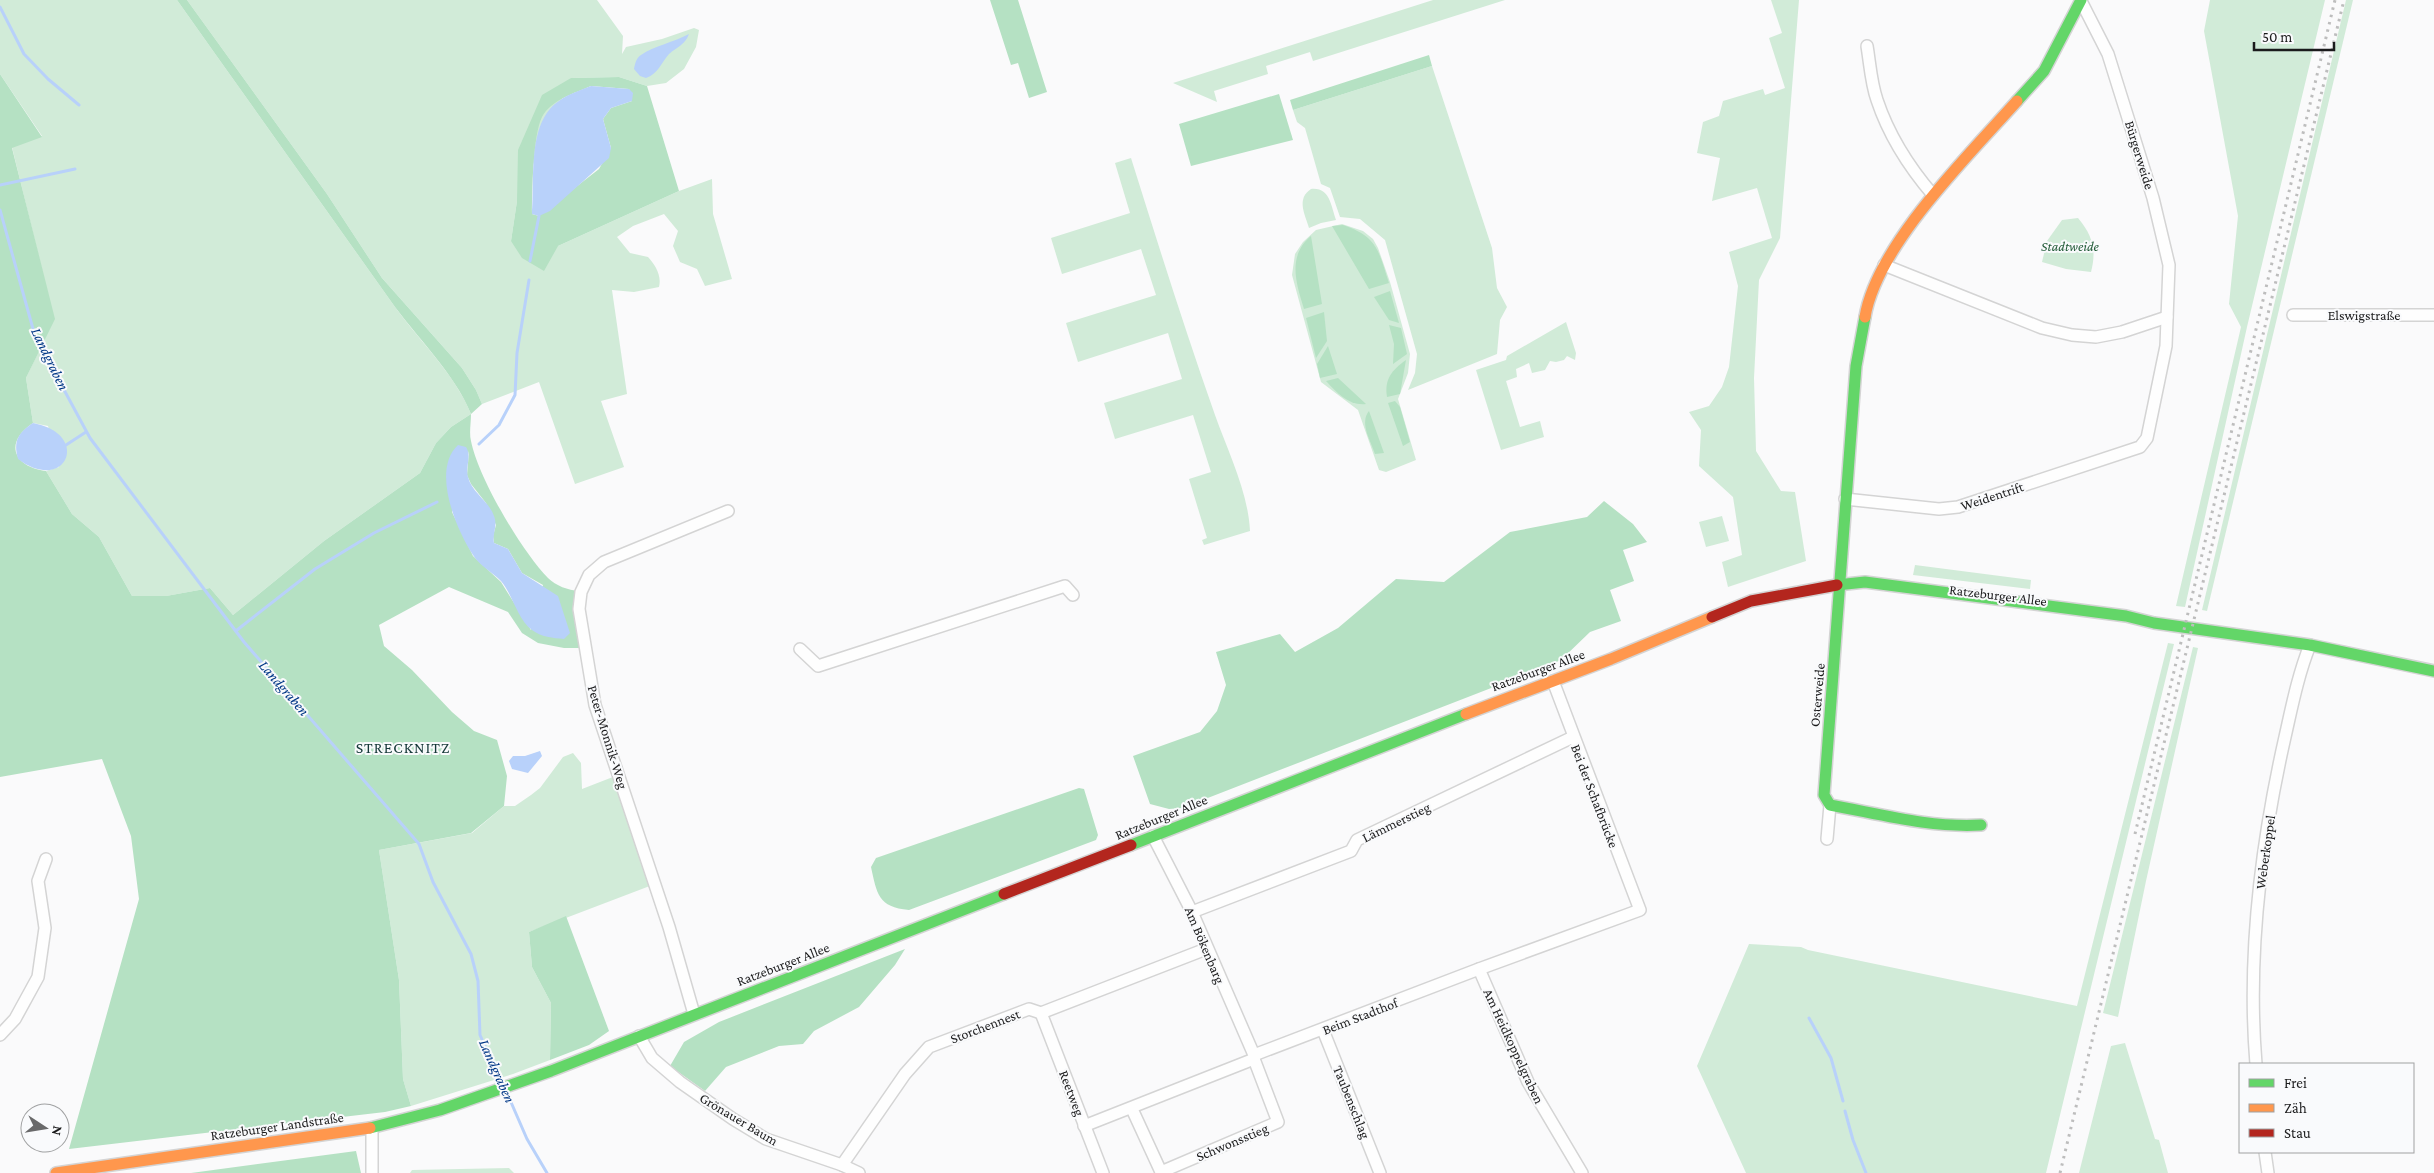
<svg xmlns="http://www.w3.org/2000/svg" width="2434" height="1173" viewBox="0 0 2434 1173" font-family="'Crimson Pro',serif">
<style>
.green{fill:#d1ebd8}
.forest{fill:#b5e1c3;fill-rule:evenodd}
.water{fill:#b8d1fa}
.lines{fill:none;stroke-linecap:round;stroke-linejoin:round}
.stream{stroke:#b8d1fa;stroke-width:3}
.street-casing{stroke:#d4d4d4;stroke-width:14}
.fast-casing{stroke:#d4d4d4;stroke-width:14}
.slow-casing{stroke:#d4d4d4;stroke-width:14}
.jam-casing{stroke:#d4d4d4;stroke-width:14}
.street{stroke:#fefefe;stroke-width:11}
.fast{stroke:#63d668;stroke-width:11}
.slow{stroke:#ff974d;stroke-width:11}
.jam{stroke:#b3261e;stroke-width:11}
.rail{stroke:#bdbdbd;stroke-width:3;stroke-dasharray:2.5 5;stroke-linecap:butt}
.labels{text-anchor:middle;stroke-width:4;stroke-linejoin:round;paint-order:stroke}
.street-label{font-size:14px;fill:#1b1b1c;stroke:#f9fafc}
.park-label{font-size:14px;font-style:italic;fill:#215b37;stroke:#f9fafc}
.water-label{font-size:15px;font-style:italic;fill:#003786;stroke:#f9fafc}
.quarter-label{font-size:16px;letter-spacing:1px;fill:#153838;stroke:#f9fafc}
</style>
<rect width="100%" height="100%" fill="#fafafb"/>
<!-- green -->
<g class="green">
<path d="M 0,0 L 177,0 C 248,100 319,200 390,300 C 416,338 454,372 471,414 L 451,427 L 436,443 L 420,473 L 324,541 L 233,615 L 210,588 L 166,596 L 132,596 L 99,537 L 72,514 L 46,471 L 59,467 L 48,426 L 33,423 L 26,378 L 54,319 L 12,147 L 42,136 L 0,74 Z"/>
<path d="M 187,0 L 597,0 L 623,36 L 622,54 L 626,47 L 662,39 L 694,28 L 699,30 L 696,47 L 684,69 L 666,83 L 647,86 L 619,77 L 571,78 L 517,201 L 511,241 L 558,246 L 679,191 L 712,179 L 713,214 L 732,279 L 705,286 L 697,269 L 680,262 L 673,246 L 678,231 L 664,214 L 633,226 L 617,237 L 630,253 L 648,257 C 655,265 662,275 659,287 L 634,292 L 612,290 L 627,394 L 601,401 L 624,467 L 575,484 L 539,382 L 482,404 L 476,390 L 462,368 L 382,278 L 327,194 Z"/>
<path d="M 1433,0 L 1505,0 L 1313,61 L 1310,52 L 1266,66 L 1268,74 L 1214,91 L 1217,102 L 1173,83 Z"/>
<path d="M 1771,0 L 1799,0 L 1780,238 L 1759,280 L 1754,378 L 1756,451 L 1781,491 L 1795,492 L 1806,561 L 1728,587 L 1722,562 L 1742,555 L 1733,497 L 1699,466 L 1701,430 L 1689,412 L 1709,406 L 1722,387 L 1729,367 L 1738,286 L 1729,252 L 1772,238 L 1757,188 L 1712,201 L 1720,158 L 1697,153 L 1703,122 L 1719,116 L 1723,101 L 1763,89 L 1765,95 L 1785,88 L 1769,38 L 1782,33 Z"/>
<path d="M 2210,0 L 2325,0 L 2247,327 L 2185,607 L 2176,606 L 2241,327 L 2229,304 L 2238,216 L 2204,31 Z"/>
<path d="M 2346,0 L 2353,0 L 2207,611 L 2202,610 Z"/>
<path d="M 1432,66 L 1492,248 L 1497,288 L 1507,307 L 1500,320 L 1497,354 L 1408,390 L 1415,373 L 1417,354 L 1385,240 L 1360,219 L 1340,217 L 1330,188 L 1321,184 L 1305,128 L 1297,122 L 1293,110 Z"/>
<path d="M 1131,158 C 1158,244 1185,330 1215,415 C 1228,452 1248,491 1250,531 L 1204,545 L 1202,540 L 1207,538 L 1189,479 L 1211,472 L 1193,415 L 1115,439 L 1104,403 L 1182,379 L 1168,333 L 1078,362 L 1066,323 L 1156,295 L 1141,249 L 1062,274 L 1051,238 L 1130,213 L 1115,163 Z"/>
<path d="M 1311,189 C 1330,187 1331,206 1336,220 L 1321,223 L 1309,228 C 1305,214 1296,199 1311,189 Z"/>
<path d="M 2078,218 C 2092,235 2097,249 2091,272 L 2066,269 L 2042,262 L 2047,241 L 2062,220 Z"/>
<path d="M 1342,224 L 1363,231 L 1373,239 L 1378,248 L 1390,282 L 1410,354 L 1408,373 L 1398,399 L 1416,460 L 1386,472 L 1379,470 L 1358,410 L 1321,382 L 1292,275 L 1295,254 L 1303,242 L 1316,230 Z"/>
<path d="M 1566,322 L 1576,353 L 1575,360 L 1567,356 L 1564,360 L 1556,362 L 1550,361 L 1545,370 L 1532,373 L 1529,363 L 1516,369 L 1517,377 L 1506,381 L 1520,427 L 1540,421 L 1544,437 L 1501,450 L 1476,370 L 1506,360 L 1507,356 Z"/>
<path d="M 1722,516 L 1729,541 L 1706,547 L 1699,522 Z"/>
<path d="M 1915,565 L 2031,580 L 2030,589 L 1913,575 Z"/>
<path d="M 2168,643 L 2174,644 L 2046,1173 L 1746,1173 L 1697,1066 L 1749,944 L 1801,947 L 1808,950 L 2077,1006 Z"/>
<path d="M 2193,647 L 2198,648 L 2146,881 L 2118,1017 L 2103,1013 Z"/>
<path d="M 573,753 L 581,763 L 582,789 L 618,775 L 655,884 L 529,932 L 532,967 L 551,1003 L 550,1060 L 513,1074 L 411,1106 L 403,1079 L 399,980 L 379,850 L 472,833 L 504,806 L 515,806 L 531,795 L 540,788 L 563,757 Z"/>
<path d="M 2125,1043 L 2155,1139 L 2159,1140 L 2168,1173 L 2079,1173 L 2111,1046 Z"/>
<path d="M 509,1168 L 514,1173 L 410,1173 L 412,1170 Z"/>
</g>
<!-- forest -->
<g class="forest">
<path d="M 177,0 L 187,0 L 327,194 L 382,278 L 462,368 L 476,390 L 482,404 L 471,414 C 471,423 469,433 471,441 C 478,477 522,552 548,578 C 556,586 568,590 579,591 L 584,648 L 564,648 L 538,643 L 522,633 L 508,612 L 449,587 L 379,625 L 384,646 L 412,670 L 452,712 L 474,731 L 497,740 L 507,776 L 504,806 L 471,833 L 379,850 L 399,980 L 403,1079 L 411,1106 L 385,1112 L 69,1149 L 139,899 L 131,836 L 102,759 L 0,777 L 0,74 L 42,137 L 12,148 L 55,319 L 26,378 L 33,423 C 3,443 14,467 46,471 L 72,514 L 99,537 L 132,596 L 166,596 L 210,588 L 233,615 L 324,541 L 420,473 L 436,443 L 451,427 L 471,414 C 454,372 416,337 390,300 C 319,200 248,100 177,0 ZM 469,451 L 467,475 L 471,484 L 486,503 L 496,525 L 493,536 L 494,543 L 508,549 L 522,573 L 543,585 L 531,630 L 501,582 L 473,556 L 452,512 Z"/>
<path d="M 990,0 L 1018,0 L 1047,92 L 1029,98 L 1018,63 L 1011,65 Z"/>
<path d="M 1429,55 L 1432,66 L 1293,110 L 1290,100 Z"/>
<path d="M 619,77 L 647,86 L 679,191 L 558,246 L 544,271 L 522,258 L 511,241 L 517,201 L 518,150 L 542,95 L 571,78 ZM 591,86 L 629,89 L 632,101 L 611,108 L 603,119 L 611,148 L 599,169 L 539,216 L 532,214 C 532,192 533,134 542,117 C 551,100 575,93 591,86 Z"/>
<path d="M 1279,94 L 1293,140 L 1191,166 L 1179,124 Z"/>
<path d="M 1343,225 C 1378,237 1378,250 1389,283 L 1369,289 L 1332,226 Z"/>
<path d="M 1311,236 L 1322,304 L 1304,309 C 1296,283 1287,256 1311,236 Z"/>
<path d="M 1390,291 L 1399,323 L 1389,320 L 1374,297 Z"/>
<path d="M 1324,312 L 1327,341 L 1316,358 L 1306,318 Z"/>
<path d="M 1389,325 L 1401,328 L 1407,354 L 1393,364 L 1394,344 Z"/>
<path d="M 1328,346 L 1337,374 L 1320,378 L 1317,364 Z"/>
<path d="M 1406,360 L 1400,394 L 1387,397 C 1384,379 1392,370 1406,360 Z"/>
<path d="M 1338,378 L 1366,404 C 1349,406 1337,393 1326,381 Z"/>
<path d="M 1395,401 L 1400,407 L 1410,442 L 1403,446 L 1388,403 Z"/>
<path d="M 1369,411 L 1384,453 L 1375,454 C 1371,441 1359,423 1369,411 Z"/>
<path d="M 1604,501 L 1633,524 L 1647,542 L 1623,550 L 1634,581 L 1610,590 L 1621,621 L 1590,632 L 1562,659 L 1553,664 L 1182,808 L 1169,809 L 1150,804 L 1133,756 L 1200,732 L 1217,711 L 1226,685 L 1216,652 L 1280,634 L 1295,652 L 1338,628 L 1396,579 L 1444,582 L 1510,532 L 1587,517 Z"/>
<path d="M 1079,788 L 1084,789 L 1098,835 L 1096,840 L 909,910 C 878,907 877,894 871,867 L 876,858 Z"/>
<path d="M 566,916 L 609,1031 L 589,1045 L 550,1060 L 551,1003 L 532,967 L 529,932 Z"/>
<path d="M 905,949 L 895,965 L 859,1007 L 814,1031 L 803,1044 L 779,1046 L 726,1067 L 705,1091 L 670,1066 L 684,1042 L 719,1022 Z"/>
<path d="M 356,1151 L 361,1173 L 191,1173 Z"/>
</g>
<!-- water -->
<g class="water">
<path d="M 689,34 C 685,45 677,47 669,54 C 661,63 658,74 646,78 L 640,76 L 634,69 C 635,64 636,58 641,55 C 654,46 674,42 689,34 Z"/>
<path d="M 591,86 L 629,89 L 633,93 L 632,101 L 611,108 L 603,119 L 611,148 L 609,158 L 550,211 L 539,216 L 532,214 C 535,178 527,122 559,101 C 568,94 581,90 591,86 Z"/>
<path d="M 33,423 C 92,434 66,495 18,459 C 13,441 18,433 33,423 Z"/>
<path d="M 458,445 L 466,447 C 472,456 465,467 468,477 C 472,493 489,501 494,516 C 498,526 492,534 494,543 L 508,549 L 522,573 L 558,596 L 570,633 L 564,639 C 553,638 541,637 532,630 C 517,619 513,595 501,581 C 492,572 480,566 473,555 C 456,529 431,470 458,445 Z"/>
<path d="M 540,751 L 542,756 L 528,773 L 512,769 L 509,761 L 513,756 L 525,756 Z"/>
</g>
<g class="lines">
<!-- stream -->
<g class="stream">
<path d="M 0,7 L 24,54 L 48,79 L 79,105"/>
<path d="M 0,185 L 75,169"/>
<path d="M 0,210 L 35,336 L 90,438 L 244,642 L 419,844 L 433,882 L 471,954 L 478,981 L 480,1035 L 502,1084"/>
<path d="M 530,261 L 539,216"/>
<path d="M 479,444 L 499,425 L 515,395 L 517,353 L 529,280"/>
<path d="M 66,445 L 86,432"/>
<path d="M 237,630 L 315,569 L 374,533 L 437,502"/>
<path d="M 1809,1018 L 1831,1058 L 1843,1101"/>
<path d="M 507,1093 L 527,1139 L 547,1173"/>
<path d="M 1845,1111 L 1853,1140 L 1866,1173"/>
</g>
<defs>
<g id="street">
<path d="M 1867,46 C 1870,64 1871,83 1877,100 C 1889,136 1909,167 1933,195"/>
<path d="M 1884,265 L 2042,328 L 2072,335 L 2096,337 L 2122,332 L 2167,317"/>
<path d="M 2293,315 L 2434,315"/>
<path d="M 1845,499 L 1939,509 L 1958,507 L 2140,447 L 2147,438 L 2166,346 L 2169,265 L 2153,198 L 2108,54 L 2081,1"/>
<path d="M 800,649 L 818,666 L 1065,586 L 1073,595"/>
<path d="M 1153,836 L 1192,912 L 1254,1055"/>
<path d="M 1827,839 L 1830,805"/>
<path d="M 1192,912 L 1351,851 L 1357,840 L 1573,737"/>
<path d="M 1479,969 L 1528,1082 L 1582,1173"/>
<path d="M 1041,1013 L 1103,1173"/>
<path d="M 694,1014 L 669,927 L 595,705 L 579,609 L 581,592 L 589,575 L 604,562 L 728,511"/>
<path d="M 1323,1030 L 1380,1173"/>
<path d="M 0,1035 L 15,1019 L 38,977 L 45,928 L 38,881 L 46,859"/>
<path d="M 639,1036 L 652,1058 L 680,1082 L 733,1119 L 766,1139 L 842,1165 L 859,1173"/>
<path d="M 2256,1064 C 2247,956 2261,843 2285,737 C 2292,706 2298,675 2310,645"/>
<path d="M 1132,1109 L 1161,1172 L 1278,1122 L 1254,1059"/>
<path d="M 1084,1126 L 1254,1059 L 1254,1055 L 1479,969 L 1640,910 L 1553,681"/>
<path d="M 372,1128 L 372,1173"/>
<path d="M 2265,1152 L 2268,1173"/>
<path d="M 842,1165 L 905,1074 L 929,1047 L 1029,1009 L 1041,1013 L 1206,949"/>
</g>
<g id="fast">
<path d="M 2017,101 L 2044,71 L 2081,0"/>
<path d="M 1865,317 L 1856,366 L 1824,795 L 1830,805 C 1880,814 1929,828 1981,825"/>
<path d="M 1837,585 L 1865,582 L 2126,616 L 2154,623 L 2310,645 L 2434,671"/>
<path d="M 1131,845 L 1466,714"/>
<path d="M 370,1128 L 440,1110 L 551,1071 L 1004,894"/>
</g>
<g id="slow">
<path d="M 1865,317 C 1877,245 1969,155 2017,101"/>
<path d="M 1466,714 L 1611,659 L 1712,617"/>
<path d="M 56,1173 L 370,1128"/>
</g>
<g id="jam">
<path d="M 1712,617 L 1751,601 L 1837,585"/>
<path d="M 1004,894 L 1131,845"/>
</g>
</defs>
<!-- street casing -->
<use href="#street" class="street-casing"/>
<!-- fast casing -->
<use href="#fast" class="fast-casing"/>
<!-- slow casing -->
<use href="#slow" class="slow-casing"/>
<!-- jam casing -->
<use href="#jam" class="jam-casing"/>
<!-- street -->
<use href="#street" class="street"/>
<!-- fast -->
<use href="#fast" class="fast"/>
<!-- slow -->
<use href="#slow" class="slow"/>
<!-- jam -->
<use href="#jam" class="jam"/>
<!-- rail -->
<g class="rail">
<path d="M 2135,834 L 2335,0"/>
<path d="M 2060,1173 L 2344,0"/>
</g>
</g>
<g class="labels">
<!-- street labels -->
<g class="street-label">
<text transform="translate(2140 155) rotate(73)" y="5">Bürgerweide</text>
<text x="2364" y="320">Elswigstraße</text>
<text transform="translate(1992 496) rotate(-18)" y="5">Weidentrift</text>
<text transform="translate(1998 595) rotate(7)" y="5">Ratzeburger Allee</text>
<text transform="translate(1538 670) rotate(-20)" y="5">Ratzeburger Allee</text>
<text transform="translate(1817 695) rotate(-85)" y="5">Osterweide</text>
<text transform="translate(608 737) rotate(73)" y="5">Peter-Monnik-Weg</text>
<text transform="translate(1595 796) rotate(69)" y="5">Bei der Schafbrücke</text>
<text transform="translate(1161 817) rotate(-22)" y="5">Ratzeburger Allee</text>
<text transform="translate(1396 822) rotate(-26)" y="5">Lämmerstieg</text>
<text transform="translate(2265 852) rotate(-82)" y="5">Weberkoppel</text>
<text transform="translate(1205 945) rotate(67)" y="5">Am Bökenbarg</text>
<text transform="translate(783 964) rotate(-21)" y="5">Ratzeburger Allee</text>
<text transform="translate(1360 1016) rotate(-21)" y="5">Beim Stadthof</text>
<text transform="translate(985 1026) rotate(-21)" y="5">Storchennest</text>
<text transform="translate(1514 1046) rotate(65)" y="5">Am Heidkoppelgraben</text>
<text transform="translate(1072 1093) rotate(69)" y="5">Reetweg</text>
<text transform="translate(1352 1102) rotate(68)" y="5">Taubenschlag</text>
<text transform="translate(739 1119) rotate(31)" y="5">Grönauer Baum</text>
<text transform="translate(277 1126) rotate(-8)" y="5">Ratzeburger Landstraße</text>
<text transform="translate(1232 1142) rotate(-23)" y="5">Schwonsstieg</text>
</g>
<!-- park labels -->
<g class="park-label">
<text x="2070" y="251">Stadtweide</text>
</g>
<!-- water labels -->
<g class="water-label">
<text transform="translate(50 359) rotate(64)" y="5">Landgraben</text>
<text transform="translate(284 688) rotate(49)" y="5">Landgraben</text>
<text transform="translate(497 1071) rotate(66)" y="5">Landgraben</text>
</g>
<!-- quarter labels -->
<g class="quarter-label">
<text x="403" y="753">STRECKNITZ</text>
</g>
</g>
<!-- legend -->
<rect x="2239" y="1063" width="175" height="90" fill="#f9fafc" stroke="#a0a1a2"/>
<rect x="2249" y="1079" width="25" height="8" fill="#63d668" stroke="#a0a1a2"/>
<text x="2284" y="1088" font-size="15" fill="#1b1b1c">Frei</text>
<rect x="2249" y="1104" width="25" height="8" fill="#ff974d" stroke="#a0a1a2"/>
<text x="2284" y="1113" font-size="15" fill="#1b1b1c">Zäh</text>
<rect x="2249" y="1129" width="25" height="8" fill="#b3261e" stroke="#a0a1a2"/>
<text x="2284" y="1138" font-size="15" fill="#1b1b1c">Stau</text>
<!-- north arrow -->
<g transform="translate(45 1128) rotate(102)"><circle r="24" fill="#f9fafc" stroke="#a0a1a2"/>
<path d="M0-4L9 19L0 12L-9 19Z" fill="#69696a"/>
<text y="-8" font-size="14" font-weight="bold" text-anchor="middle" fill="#1b1b1c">N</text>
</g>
<!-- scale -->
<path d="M2254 42v8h80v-8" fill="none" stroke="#1b1b1c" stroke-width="2.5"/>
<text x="2262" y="42" font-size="15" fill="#1b1b1c" stroke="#f9fafc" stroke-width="4" paint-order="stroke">50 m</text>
</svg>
